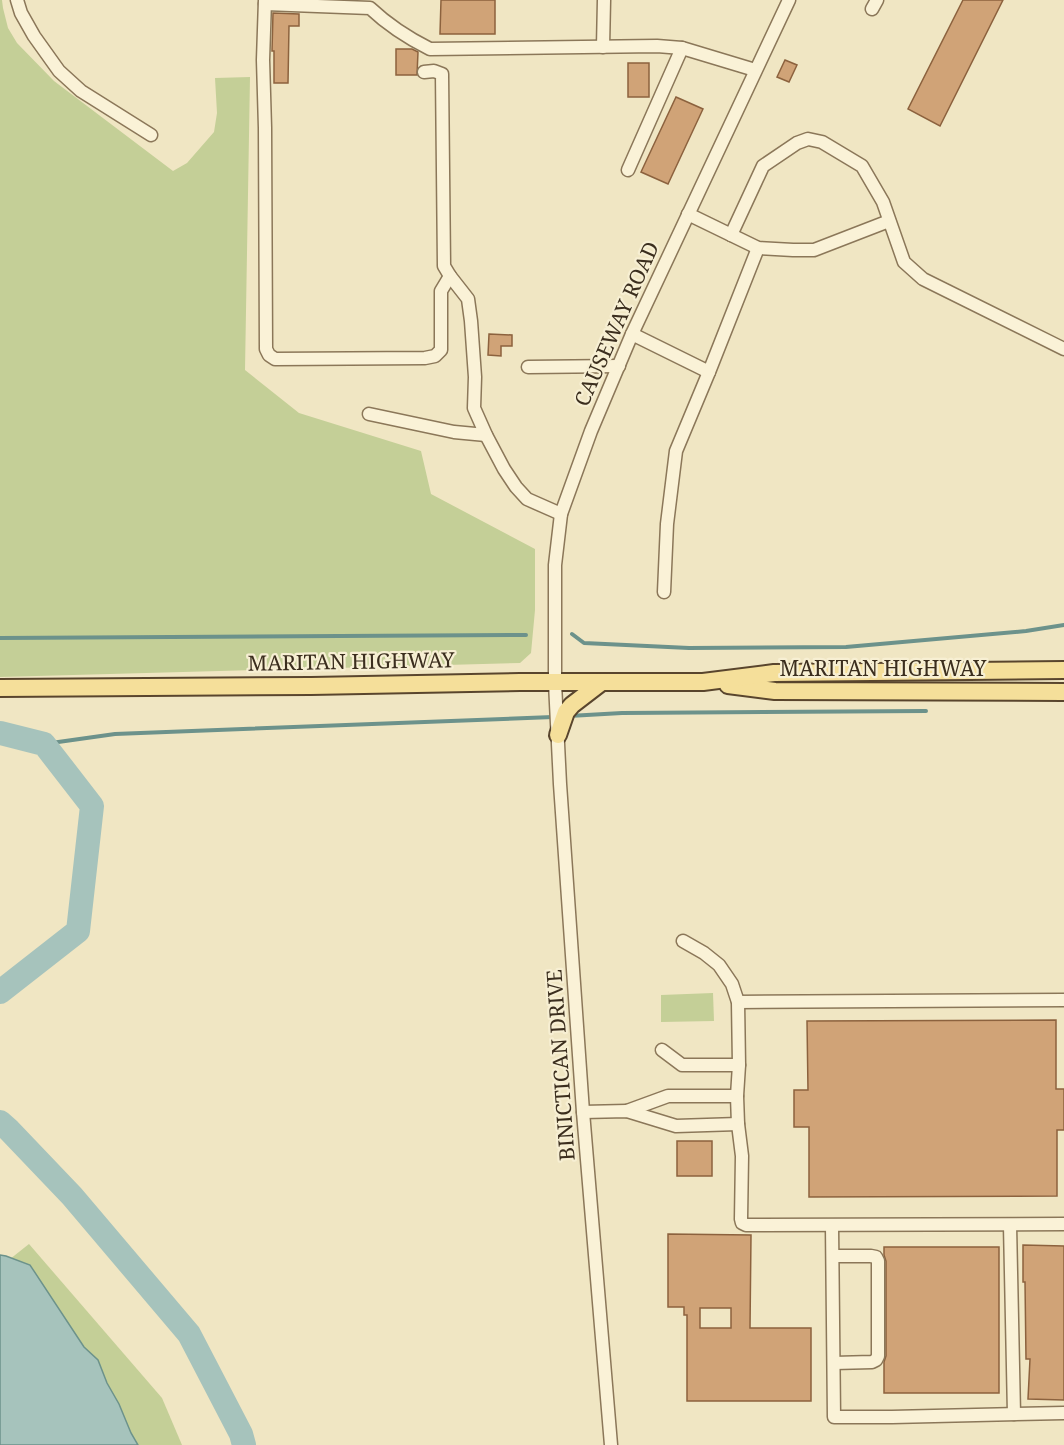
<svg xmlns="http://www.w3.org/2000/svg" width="1064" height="1445" viewBox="0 0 1064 1445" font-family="'Noto Serif',serif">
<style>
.green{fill:#c4cf97}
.water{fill:#a6c3bc;stroke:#6c928b;stroke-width:1.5}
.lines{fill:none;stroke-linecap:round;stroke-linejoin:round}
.stream{stroke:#6c928b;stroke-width:4}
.river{stroke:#a6c3bc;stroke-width:24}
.building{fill:#d0a377;stroke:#8c623e;stroke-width:1.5;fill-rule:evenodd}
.minor-casing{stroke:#8b7759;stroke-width:15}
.major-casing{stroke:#59452d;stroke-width:20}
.minor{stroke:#faf2d7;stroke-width:12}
.major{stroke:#f5df9a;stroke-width:16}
.labels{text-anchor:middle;stroke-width:4.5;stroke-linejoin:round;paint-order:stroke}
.street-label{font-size:21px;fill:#3b2e1e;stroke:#f7efd3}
</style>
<rect width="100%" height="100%" fill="#f0e6c3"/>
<!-- green -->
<g class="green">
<path d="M 0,0 L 2,0 L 3,8 L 8,28 L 17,43 L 54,81 L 173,171 L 187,163 L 214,132 L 217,113 L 215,78 L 250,77 L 245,370 L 299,413 L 421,451 L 431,494 L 535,549 L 535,610 L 531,653 L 520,663 L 0,677 Z"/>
<path d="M 713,993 L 714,1021 L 661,1022 L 661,995 Z"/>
<path d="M 29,1244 L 162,1398 L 182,1445 L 0,1445 L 0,1267 Z"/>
</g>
<!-- water -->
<path class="water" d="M 0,1255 L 6,1256 L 30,1265 L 84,1347 L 98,1360 L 107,1383 L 119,1404 L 131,1433 L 138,1445 L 0,1445 Z"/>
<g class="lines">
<!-- stream -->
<g class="stream">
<path d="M 572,634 L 584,643 L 689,648 L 846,647 L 1026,631 L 1064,625"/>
<path d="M 0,638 L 526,635"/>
<path d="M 569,716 L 622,713 L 926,711"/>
<path d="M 44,744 L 115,734 L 553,717"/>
</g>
<!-- river -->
<g class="river">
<path d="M 0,733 L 44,744 L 92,806 L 78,931 L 0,992"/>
<path d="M 0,1122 L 9,1130 L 72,1196 L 189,1334 L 241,1434 L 244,1445"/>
</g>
</g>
<!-- building -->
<g class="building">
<path d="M 441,0 L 495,0 L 495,34 L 440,34 Z"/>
<path d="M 963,0 L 1003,0 L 940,126 L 908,109 Z"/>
<path d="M 273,13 L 299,14 L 299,26 L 289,26 L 288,83 L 274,83 L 274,51 L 272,51 Z"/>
<path d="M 396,49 L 412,49 L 418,52 L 417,75 L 396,75 Z"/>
<path d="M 785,60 L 797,65 L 789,82 L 777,77 Z"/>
<rect x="628" y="63" width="21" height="34"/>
<path d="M 676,97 L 703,109 L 668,184 L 641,172 Z"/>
<path d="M 489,334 L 512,335 L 512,346 L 501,346 L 501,356 L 488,355 Z"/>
<path d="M 1056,1020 L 1056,1089 L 1064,1089 L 1064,1130 L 1057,1130 L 1057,1196 L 809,1197 L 809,1127 L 794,1127 L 794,1090 L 808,1090 L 807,1021 Z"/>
<rect x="677" y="1141" width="35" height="35"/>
<path d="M 668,1234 L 751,1235 L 750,1328 L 811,1328 L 811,1401 L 687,1401 L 687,1315 L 684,1315 L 684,1307 L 668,1307 ZM 700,1308 L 731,1308 L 731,1328 L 700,1328 Z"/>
<path d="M 1023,1245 L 1064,1246 L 1064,1400 L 1028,1399 L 1030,1359 L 1026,1359 L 1025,1282 L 1023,1282 Z"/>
<path d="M 884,1247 L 999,1247 L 999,1393 L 884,1393 L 884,1362 L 886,1356 L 886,1261 L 884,1255 Z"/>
</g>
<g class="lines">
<defs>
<g id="minor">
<path d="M 17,0 L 21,13 L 34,36 L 59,71 L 81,91 L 151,135"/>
<path d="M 265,0 L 263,60 L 265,128 L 266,349 L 269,355 L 275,359 L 425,358 L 435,356 L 441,350 L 441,291 L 450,276"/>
<path d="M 265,4 L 370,8 C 388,25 408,38 430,49 L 657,46 L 682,48 L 755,70"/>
<path d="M 872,9 L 877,0"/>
<path d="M 603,47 L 604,0"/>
<path d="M 424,72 L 434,71 L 442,74 L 444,266 L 450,276 L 468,299 L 471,321 L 475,377 L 474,408 L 486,435 L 504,469 L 516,487 L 527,499 L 561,514"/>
<path d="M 628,170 L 682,48"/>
<path d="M 688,214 L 758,248 L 793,250 L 814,250 L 889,221"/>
<path d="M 731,235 L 763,166 L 797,143 L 808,139 L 822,142 L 862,166 L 883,202 L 904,262 L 923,279 L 1064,349"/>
<path d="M 632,334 L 709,372"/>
<path d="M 528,367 L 619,366"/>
<path d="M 369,414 L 454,432 L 486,435"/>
<path d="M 664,592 L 667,524 L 676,451 L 709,372 L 758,248"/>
<path d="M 683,941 L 704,953 L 719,965 L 732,984 L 738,1002 L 739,1065 L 737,1096 L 738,1124 L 742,1156 L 741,1219 L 742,1223 L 746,1225 L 1064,1224"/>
<path d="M 738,1002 L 1064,1000"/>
<path d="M 662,1050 L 682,1065 L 739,1065"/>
<path d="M 627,1111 L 668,1096 L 737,1096"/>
<path d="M 583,1112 L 627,1111 L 676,1126 L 738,1124"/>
<path d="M 1010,1225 L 1014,1414"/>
<path d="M 832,1226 L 834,1417 L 892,1417 L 1064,1413"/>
<path d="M 833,1256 L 871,1256 L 876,1257 L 878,1261 L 878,1356 L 876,1360 L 872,1362 L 834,1363"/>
<path d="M 611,1445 L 583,1112 L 560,784 L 555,683 L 555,565 L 561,514 L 591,431 L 632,334 L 789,0"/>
</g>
<g id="major">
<path d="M 728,685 L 775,691 L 1064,692"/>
<path d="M 0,688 L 311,686 L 520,682 L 703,682 L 774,673 L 1064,670"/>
<path d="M 558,735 L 566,712 L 572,705 L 602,682"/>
</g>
</defs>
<!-- minor casing -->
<use href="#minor" class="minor-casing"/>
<!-- major casing -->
<use href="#major" class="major-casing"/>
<!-- minor -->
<use href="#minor" class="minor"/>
<!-- major -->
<use href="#major" class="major"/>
</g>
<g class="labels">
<!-- street labels -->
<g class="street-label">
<text transform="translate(617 324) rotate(-66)" y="7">CAUSEWAY ROAD</text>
<text transform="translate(351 662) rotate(-1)" y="7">MARITAN HIGHWAY</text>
<text x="883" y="676">MARITAN HIGHWAY</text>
<text transform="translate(561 1065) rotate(-94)" y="7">BINICTICAN DRIVE</text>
</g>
</g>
</svg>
